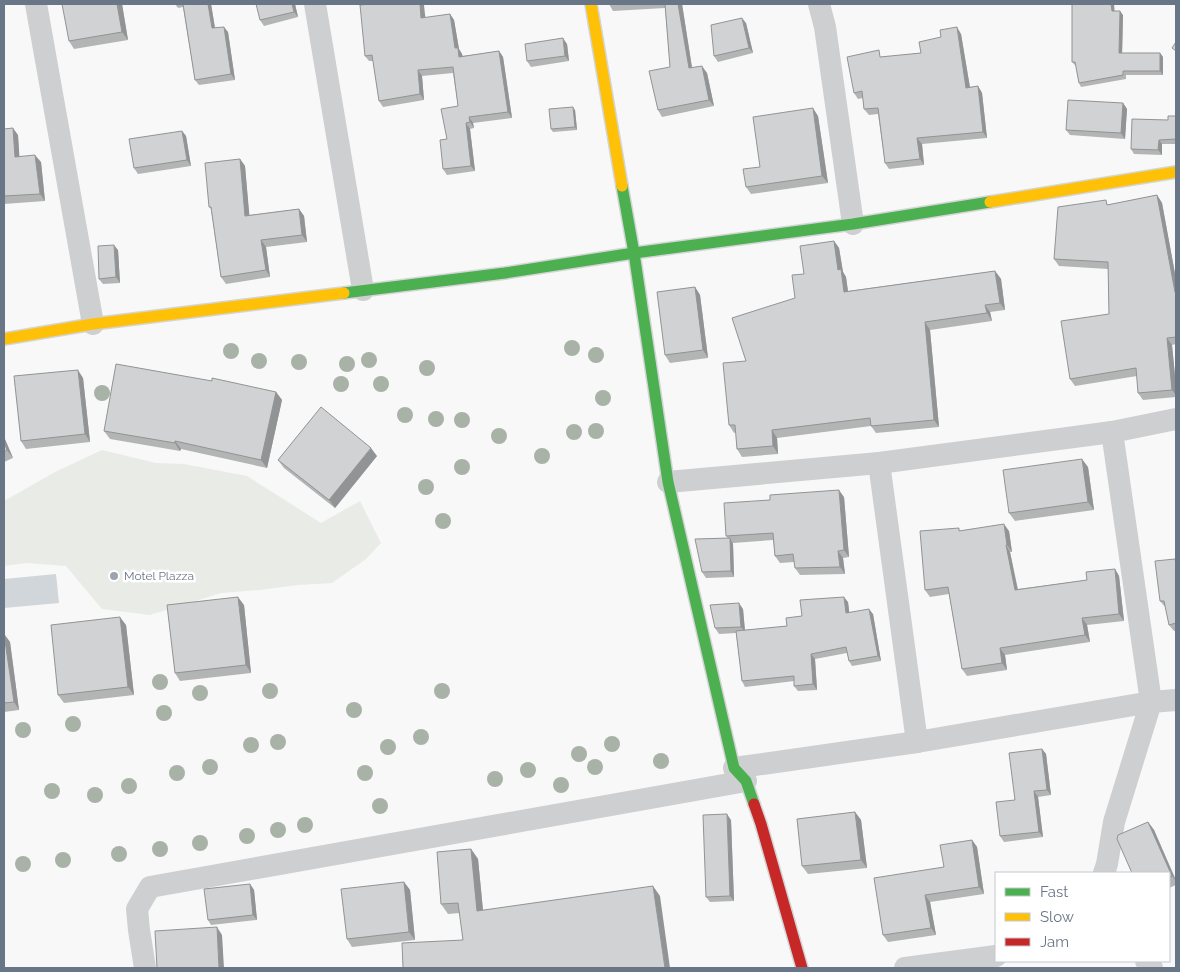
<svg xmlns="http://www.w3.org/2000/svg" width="1180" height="972" viewBox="0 0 1180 972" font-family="Raleway,sans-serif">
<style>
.green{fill:#e8ebe6}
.water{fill:#d0d6da}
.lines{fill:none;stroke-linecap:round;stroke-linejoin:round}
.fast-casing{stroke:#d4d5d6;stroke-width:14}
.slow-casing{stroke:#d4d5d6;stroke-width:14}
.jam-casing{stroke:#d4d5d6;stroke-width:14}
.street{stroke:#cecfd1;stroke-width:22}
.fast{stroke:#4caf50;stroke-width:11}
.slow{stroke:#ffc107;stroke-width:11}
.jam{stroke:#c62828;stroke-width:11}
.tree{fill:#a8b2a7}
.wall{fill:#b3b5b5}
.shaded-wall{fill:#929394}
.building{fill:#d0d2d3;stroke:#929394}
.poi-dot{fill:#9ba4af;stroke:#fff;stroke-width:2}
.labels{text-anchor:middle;stroke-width:5;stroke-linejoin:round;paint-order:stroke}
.poi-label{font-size:12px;fill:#697687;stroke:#fff;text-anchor:start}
</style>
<rect width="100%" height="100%" fill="#f8f8f8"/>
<!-- green -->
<path class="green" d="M 102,450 L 156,463 L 184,464 L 247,476 L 321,523 L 360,501 L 381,543 L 366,559 L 332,583 L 297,585 L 260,590 L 221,593 L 150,615 L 102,609 L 66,566 L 26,563 L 4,566 L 4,501 L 55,472 Z"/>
<!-- water -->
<path class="water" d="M 56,574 L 59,603 L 4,608 L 4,579 Z"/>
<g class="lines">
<defs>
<g id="fast">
<path d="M 622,186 L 634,253 L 668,482 L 734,768 L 746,781 L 754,804"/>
<path d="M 344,293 L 505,273 L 634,253 L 853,224 L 990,202"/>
</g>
<g id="slow">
<path d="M 591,4 L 622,186"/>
<path d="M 990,202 L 1176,172"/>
<path d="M 4,339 L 93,324 L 344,293"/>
</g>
<path id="jam" d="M 754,804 L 761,824 L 802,968"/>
</defs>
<!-- fast casing -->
<use href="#fast" class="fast-casing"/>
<!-- slow casing -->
<use href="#slow" class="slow-casing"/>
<!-- jam casing -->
<use href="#jam" class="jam-casing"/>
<!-- street -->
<g class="street">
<path d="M 36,4 L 93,324"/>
<path d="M 315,4 L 363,290"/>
<path d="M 819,4 L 825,27 L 853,224"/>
<path d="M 879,463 L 917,742"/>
<path d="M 668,482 L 879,463 L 1112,432 L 1176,419"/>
<path d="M 734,768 L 917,742 L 1151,702 L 1176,700"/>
<path d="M 1104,873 L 1107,864 L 1114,822 L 1151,702 L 1112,432"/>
<path d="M 1146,961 L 1152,968"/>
<path d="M 145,968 L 139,930 L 137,909 L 150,887 L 746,781"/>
<path d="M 905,968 L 996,956"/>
</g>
<!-- fast -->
<use href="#fast" class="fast"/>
<!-- slow -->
<use href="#slow" class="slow"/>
<!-- jam -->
<use href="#jam" class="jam"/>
</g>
<!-- trees -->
<g class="tree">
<circle cx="572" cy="348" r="8"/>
<circle cx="231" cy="351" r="8"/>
<circle cx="596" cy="355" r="8"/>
<circle cx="369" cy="360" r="8"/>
<circle cx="259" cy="361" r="8"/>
<circle cx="299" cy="362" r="8"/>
<circle cx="347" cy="364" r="8"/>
<circle cx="427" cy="368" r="8"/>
<circle cx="341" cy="384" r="8"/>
<circle cx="381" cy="384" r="8"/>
<circle cx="102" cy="393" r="8"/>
<circle cx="603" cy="398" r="8"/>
<circle cx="405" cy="415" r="8"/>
<circle cx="436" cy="419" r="8"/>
<circle cx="462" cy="420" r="8"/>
<circle cx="596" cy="431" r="8"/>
<circle cx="574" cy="432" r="8"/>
<circle cx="499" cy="436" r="8"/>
<circle cx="542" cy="456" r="8"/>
<circle cx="462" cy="467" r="8"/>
<circle cx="426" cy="487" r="8"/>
<circle cx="443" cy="521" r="8"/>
<circle cx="160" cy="682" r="8"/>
<circle cx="270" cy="691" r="8"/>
<circle cx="442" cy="691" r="8"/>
<circle cx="200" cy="693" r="8"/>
<circle cx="354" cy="710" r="8"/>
<circle cx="164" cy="713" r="8"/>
<circle cx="73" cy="724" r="8"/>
<circle cx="23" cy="730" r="8"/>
<circle cx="421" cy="737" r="8"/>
<circle cx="278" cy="742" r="8"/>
<circle cx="612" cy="744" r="8"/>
<circle cx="251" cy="745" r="8"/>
<circle cx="388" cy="747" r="8"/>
<circle cx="579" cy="754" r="8"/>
<circle cx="661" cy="761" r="8"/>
<circle cx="210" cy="767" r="8"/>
<circle cx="595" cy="767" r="8"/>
<circle cx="528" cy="770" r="8"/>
<circle cx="177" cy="773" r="8"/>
<circle cx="365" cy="773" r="8"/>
<circle cx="495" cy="779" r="8"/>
<circle cx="561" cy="785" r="8"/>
<circle cx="129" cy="786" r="8"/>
<circle cx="52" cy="791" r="8"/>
<circle cx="95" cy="795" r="8"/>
<circle cx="380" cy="806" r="8"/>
<circle cx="305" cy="825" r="8"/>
<circle cx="278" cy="830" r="8"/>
<circle cx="247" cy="836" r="8"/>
<circle cx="200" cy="843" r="8"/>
<circle cx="160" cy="849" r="8"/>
<circle cx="119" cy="854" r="8"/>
<circle cx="63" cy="860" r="8"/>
<circle cx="23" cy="864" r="8"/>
</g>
<!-- wall -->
<g class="wall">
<path d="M 122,4 L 128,40 L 74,49 L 69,41 Z"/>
<path d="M 175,4 L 211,4 L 215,28 L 228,32 L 235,80 L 199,85 L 195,80 L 183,7 L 178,8 Z"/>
<path d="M 295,4 L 298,17 L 264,26 L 260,20 Z"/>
<path d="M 370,4 L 423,4 L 425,18 L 450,14 L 454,20 L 459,49 L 462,54 L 463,56 L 499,51 L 503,57 L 512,118 L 473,123 L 474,128 L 470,129 L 475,171 L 447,175 L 443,169 L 447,139 L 458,106 L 453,73 L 422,76 L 424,100 L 383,107 L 379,101 L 373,61 L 369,61 L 365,56 Z"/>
<path d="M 609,4 L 682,4 L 692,68 L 707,73 L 714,106 L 662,117 L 658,110 L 670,67 L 665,8 L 613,11 Z"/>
<path d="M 1072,4 L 1114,4 L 1114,11 L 1123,15 L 1122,53 L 1160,53 L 1163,57 L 1163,75 L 1126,75 L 1126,79 L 1081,87 L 1079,83 L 1076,66 L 1072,62 Z"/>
<path d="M 746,23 L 753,53 L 718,62 L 714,56 Z"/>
<path d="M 961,34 L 970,87 L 978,86 L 982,93 L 987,138 L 922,144 L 924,165 L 889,169 L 885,163 L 878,114 L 869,115 L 864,109 L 863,98 L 858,99 L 854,93 L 883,57 L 921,53 Z"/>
<path d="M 567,44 L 569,61 L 531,67 L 527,61 Z"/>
<path d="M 1123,103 L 1127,109 L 1125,139 L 1070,135 L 1066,130 Z"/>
<path d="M 575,110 L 577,130 L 553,132 L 551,129 Z"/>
<path d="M 818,116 L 828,183 L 751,194 L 746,187 L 760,167 Z"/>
<path d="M 1176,116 L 1176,144 L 1162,144 L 1162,155 L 1134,154 L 1131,149 Z"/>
<path d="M 4,129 L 18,135 L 19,157 L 41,162 L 45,201 L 4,204 Z"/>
<path d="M 182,131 L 186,136 L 191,166 L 138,174 L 134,168 Z"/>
<path d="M 240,159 L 245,166 L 249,215 L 299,209 L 304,216 L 307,242 L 266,247 L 270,277 L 226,284 L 221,277 L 211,209 L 209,207 Z"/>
<path d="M 1157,195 L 1162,203 L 1176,279 L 1176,344 L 1172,345 L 1176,386 L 1176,397 L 1143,400 L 1138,393 L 1137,376 L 1075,386 L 1070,379 L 1109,314 L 1108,269 L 1059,266 L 1054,259 L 1109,205 Z"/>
<path d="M 834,241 L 839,248 L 843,272 L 846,277 L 848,291 L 995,271 L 1001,279 L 1005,310 L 990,312 L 992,321 L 930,330 L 939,427 L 876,433 L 871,426 L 777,438 L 778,454 L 742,457 L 737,449 L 736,432 L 734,433 L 729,425 L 746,361 L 795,298 L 804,274 Z"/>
<path d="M 118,250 L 120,283 L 103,284 L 99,279 Z"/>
<path d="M 695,287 L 700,295 L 708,358 L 670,363 L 665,355 Z"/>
<path d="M 83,378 L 90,442 L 26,449 L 21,441 Z"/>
<path d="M 276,392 L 282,400 L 267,468 L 181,449 L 180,451 L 110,439 L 104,431 Z"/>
<path d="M 4,437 L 13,458 L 4,462 Z"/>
<path d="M 377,456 L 335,508 L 284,468 L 278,460 Z"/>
<path d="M 1088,467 L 1094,510 L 1015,521 L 1009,513 Z"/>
<path d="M 844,497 L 849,557 L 843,558 L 845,574 L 800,575 L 795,568 L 794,562 L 780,563 L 775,556 L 773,540 L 733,543 L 734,577 L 706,578 L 702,572 L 728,538 L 726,536 Z"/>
<path d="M 961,531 L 1009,531 L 1012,552 L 1010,552 L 1018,589 L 1087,580 L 1115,569 L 1119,576 L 1124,621 L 1087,625 L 1090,642 L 1005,655 L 1007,670 L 967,676 L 962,669 L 949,594 L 930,597 L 925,590 Z"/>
<path d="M 1176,560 L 1176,631 L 1174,631 L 1169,625 L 1166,608 L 1160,601 Z"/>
<path d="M 848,602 L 849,612 L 873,614 L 881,661 L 852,666 L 849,661 L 847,653 L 815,659 L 817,690 L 798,691 L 794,686 L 794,681 L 745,687 L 742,681 L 736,633 L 719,634 L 715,628 L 743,609 L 745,630 L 787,626 L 802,616 Z"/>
<path d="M 244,605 L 251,673 L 180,681 L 175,673 Z"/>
<path d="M 126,625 L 134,695 L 64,703 L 58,695 Z"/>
<path d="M 4,634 L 10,642 L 19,710 L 4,712 Z"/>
<path d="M 1042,749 L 1046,754 L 1051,795 L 1038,797 L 1043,837 L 1004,842 L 1000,836 L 1015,800 Z"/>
<path d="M 855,812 L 861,820 L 867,868 L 808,874 L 802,866 Z"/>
<path d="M 731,820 L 734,901 L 710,902 L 706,897 Z"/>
<path d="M 1148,822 L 1154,830 L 1176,880 L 1176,885 L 1169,888 L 1169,873 Z"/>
<path d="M 972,840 L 977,847 L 984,894 L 930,902 L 936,935 L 888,942 L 883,935 Z"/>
<path d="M 471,849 L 478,859 L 483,910 L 660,896 L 463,940 L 460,913 L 448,914 L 441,904 Z"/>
<path d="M 404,882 L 410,890 L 415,940 L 352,947 L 347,939 Z"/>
<path d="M 250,884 L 254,890 L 257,920 L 211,925 L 208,920 Z"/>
</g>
<!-- shaded-wall -->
<g class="shaded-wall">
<path d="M 117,4 L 122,4 L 128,40 L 122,32 Z"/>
<path d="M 208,4 L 211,4 L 216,34 L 212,28 Z"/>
<path d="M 292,4 L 295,4 L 298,17 L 294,12 Z"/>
<path d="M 420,4 L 423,4 L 424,5 L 426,24 L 421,18 Z"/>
<path d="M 678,4 L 682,4 L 693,74 L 689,68 Z"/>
<path d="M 1111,4 L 1114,4 L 1115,15 L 1112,11 Z"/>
<path d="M 1120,11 L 1123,15 L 1122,57 L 1119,53 Z"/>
<path d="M 450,14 L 454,20 L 459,49 L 462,54 L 463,63 L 459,57 L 455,48 Z"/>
<path d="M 742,18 L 746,23 L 753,53 L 749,48 Z"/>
<path d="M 224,27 L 228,32 L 235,80 L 231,74 Z"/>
<path d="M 957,27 L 961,34 L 971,94 L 966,88 Z"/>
<path d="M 563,38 L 567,44 L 569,61 L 565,56 Z"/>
<path d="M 499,51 L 503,57 L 512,118 L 508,112 Z"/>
<path d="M 1160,53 L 1163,57 L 1163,75 L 1160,71 Z"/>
<path d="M 702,66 L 707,73 L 714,106 L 709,100 Z"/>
<path d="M 418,70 L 422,76 L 424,100 L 420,94 Z"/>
<path d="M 978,86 L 982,93 L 987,138 L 983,132 Z"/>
<path d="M 1123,103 L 1127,109 L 1125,139 L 1121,133 Z"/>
<path d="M 573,107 L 575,110 L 577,130 L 575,127 Z"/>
<path d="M 813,108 L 818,116 L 828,183 L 822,176 Z"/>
<path d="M 469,117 L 473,123 L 474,128 L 470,122 Z"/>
<path d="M 466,123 L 470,129 L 475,171 L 471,166 Z"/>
<path d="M 13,128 L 18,135 L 20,165 L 15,157 Z"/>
<path d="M 182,131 L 186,136 L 191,166 L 187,160 Z"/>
<path d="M 917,138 L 922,144 L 924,165 L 920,159 Z"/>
<path d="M 1159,140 L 1162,144 L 1162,155 L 1158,150 Z"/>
<path d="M 35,155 L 41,162 L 45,201 L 40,194 Z"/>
<path d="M 240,159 L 245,166 L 250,222 L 245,216 Z"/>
<path d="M 1157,195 L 1162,203 L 1176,279 L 1176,294 L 1175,292 Z"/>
<path d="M 299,209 L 304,216 L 307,242 L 302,235 Z"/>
<path d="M 261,240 L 266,247 L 270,277 L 266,270 Z"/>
<path d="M 834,241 L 839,248 L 843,272 L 846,277 L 849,299 L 844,292 L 838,270 Z"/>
<path d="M 114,245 L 118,250 L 120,283 L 116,277 Z"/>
<path d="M 995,271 L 1001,279 L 1005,310 L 1000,303 Z"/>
<path d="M 695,287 L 700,295 L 708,358 L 703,350 Z"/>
<path d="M 985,305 L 990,312 L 992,321 L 987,313 Z"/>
<path d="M 925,322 L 930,330 L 939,427 L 934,420 Z"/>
<path d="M 1167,338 L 1172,345 L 1176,386 L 1176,395 L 1172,390 Z"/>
<path d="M 78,370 L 83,378 L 90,442 L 85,434 Z"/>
<path d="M 276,392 L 282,400 L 267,468 L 261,460 Z"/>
<path d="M 772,430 L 777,438 L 778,454 L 773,446 Z"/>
<path d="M 4,437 L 13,458 L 7,450 L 4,442 Z"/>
<path d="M 175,441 L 181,449 L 180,451 L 175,443 Z"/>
<path d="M 371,448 L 377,456 L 335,508 L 329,500 Z"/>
<path d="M 1082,459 L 1088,467 L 1094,510 L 1088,502 Z"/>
<path d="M 839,490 L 844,497 L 849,557 L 844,550 Z"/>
<path d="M 1004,524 L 1009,531 L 1012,552 L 1007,545 Z"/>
<path d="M 730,538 L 733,544 L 734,577 L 731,571 Z"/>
<path d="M 1006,545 L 1010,552 L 1019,597 L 1015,590 Z"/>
<path d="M 838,551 L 843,558 L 845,574 L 840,567 Z"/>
<path d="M 1115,569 L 1119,576 L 1124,621 L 1119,614 Z"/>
<path d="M 238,597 L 244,605 L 251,673 L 246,665 Z"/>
<path d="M 844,597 L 848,602 L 850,618 L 846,613 Z"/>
<path d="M 739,603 L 743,609 L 745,632 L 741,627 Z"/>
<path d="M 869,609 L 873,614 L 881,661 L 878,656 Z"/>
<path d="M 120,617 L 126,625 L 134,695 L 128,687 Z"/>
<path d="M 1082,618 L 1087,625 L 1090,642 L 1085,635 Z"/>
<path d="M 4,634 L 10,642 L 19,710 L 14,702 Z"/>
<path d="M 1000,648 L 1005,655 L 1007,670 L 1002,663 Z"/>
<path d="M 811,654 L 815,659 L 817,690 L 813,684 Z"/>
<path d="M 1042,749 L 1046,754 L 1051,795 L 1047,790 Z"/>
<path d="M 1034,791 L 1038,797 L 1043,837 L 1039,832 Z"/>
<path d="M 855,812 L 861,820 L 867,868 L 861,860 Z"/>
<path d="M 727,814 L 731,820 L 734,901 L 730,896 Z"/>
<path d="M 1148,822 L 1154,830 L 1176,881 L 1172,876 Z"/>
<path d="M 972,840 L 977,847 L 984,894 L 979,887 Z"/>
<path d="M 471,849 L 478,859 L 484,921 L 477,911 Z"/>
<path d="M 404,882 L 410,890 L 415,940 L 409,932 Z"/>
<path d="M 250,884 L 254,890 L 257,920 L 253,915 Z"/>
<path d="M 653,886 L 660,896 L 670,968 L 665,968 Z"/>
<path d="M 925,895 L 930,902 L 936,935 L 931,928 Z"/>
<path d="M 217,927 L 222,935 L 224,968 L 219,968 Z"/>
</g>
<!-- building -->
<g class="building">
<path d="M 62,4 L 117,4 L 122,32 L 69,41 Z"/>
<path d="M 183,4 L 208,4 L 212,28 L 224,27 L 231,74 L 195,80 Z"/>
<path d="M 256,4 L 292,4 L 294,12 L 260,20 Z"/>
<path d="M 370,4 L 420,4 L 421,18 L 450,14 L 455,48 L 458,48 L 459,57 L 499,51 L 508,112 L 469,117 L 470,122 L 466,123 L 471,166 L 443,169 L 440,140 L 447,139 L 441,109 L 458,106 L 453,67 L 418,70 L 420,94 L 379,101 L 372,55 L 365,56 L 360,5 Z"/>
<path d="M 665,4 L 678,4 L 689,68 L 702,66 L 709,100 L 658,110 L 649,71 L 670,67 Z"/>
<path d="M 1072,4 L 1111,4 L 1112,11 L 1120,11 L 1119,53 L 1160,53 L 1160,71 L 1123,71 L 1123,75 L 1079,83 L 1075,62 L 1072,62 Z"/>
<path d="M 742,18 L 749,48 L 714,56 L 711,25 Z"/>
<path d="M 957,27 L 966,88 L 978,86 L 983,132 L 917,138 L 920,159 L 885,163 L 878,108 L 864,109 L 862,91 L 854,93 L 847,57 L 879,50 L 880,57 L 921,53 L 919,42 L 941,37 L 940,30 Z"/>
<path d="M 563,38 L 565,56 L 527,61 L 525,44 Z"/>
<path d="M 1176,42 L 1176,51 L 1172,48 Z"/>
<path d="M 1068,100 L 1123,103 L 1121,133 L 1066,130 Z"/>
<path d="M 573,107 L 575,127 L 551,129 L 549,109 Z"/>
<path d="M 813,108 L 822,176 L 746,187 L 743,169 L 760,167 L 753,117 Z"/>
<path d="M 1168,116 L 1176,116 L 1176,139 L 1159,140 L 1158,150 L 1131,149 L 1132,119 L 1168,120 Z"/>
<path d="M 13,128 L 15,157 L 35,155 L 40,194 L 4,196 L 4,129 Z"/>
<path d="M 182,131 L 187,160 L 134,168 L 129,139 Z"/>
<path d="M 240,159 L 245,216 L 299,209 L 302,235 L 261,240 L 266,270 L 221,277 L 211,207 L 209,207 L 205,163 Z"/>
<path d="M 1157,195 L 1175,292 L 1176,292 L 1176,337 L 1167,338 L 1172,390 L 1138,393 L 1136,368 L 1070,379 L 1061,321 L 1109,314 L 1108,262 L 1054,259 L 1058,207 L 1106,200 L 1107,205 Z"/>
<path d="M 834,241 L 838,270 L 841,269 L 844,292 L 995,271 L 1000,303 L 985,305 L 987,313 L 925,322 L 934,420 L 871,426 L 870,418 L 772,430 L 773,446 L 737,449 L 735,425 L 729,425 L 723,363 L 746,361 L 732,318 L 795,298 L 792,275 L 804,274 L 800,246 Z"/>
<path d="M 114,245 L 116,277 L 99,279 L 98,246 Z"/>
<path d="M 695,287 L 703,350 L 665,355 L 657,292 Z"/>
<path d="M 116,364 L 212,381 L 212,378 L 276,392 L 261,460 L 175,441 L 175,443 L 104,431 Z"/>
<path d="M 78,370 L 85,434 L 21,441 L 14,376 Z"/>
<path d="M 321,407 L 371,448 L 329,500 L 278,460 Z"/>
<path d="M 4,442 L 7,450 L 4,452 Z"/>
<path d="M 1082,459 L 1088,502 L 1009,513 L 1003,470 Z"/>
<path d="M 839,490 L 844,550 L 838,551 L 840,567 L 795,568 L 793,554 L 775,556 L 773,533 L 726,536 L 724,503 L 770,500 L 770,495 Z"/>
<path d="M 1004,524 L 1007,545 L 1006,545 L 1015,590 L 1087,580 L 1086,572 L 1115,569 L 1119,614 L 1082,618 L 1085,635 L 1000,648 L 1002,663 L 962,669 L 948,587 L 925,590 L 920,531 L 959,528 L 959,531 Z"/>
<path d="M 730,538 L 731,571 L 702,572 L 695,539 Z"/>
<path d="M 1175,559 L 1176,563 L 1176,623 L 1169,625 L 1164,601 L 1160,601 L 1155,561 Z"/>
<path d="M 238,597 L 246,665 L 175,673 L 167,605 Z"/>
<path d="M 844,597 L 846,613 L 869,609 L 878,656 L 849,661 L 846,647 L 811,654 L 813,684 L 794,686 L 794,676 L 742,681 L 736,631 L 787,626 L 786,618 L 802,616 L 800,600 Z"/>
<path d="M 739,603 L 741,627 L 715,628 L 710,605 Z"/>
<path d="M 120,617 L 128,687 L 58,695 L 51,625 Z"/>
<path d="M 4,634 L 14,702 L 4,703 Z"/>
<path d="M 1042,749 L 1047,790 L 1034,791 L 1039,832 L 1000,836 L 996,802 L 1015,800 L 1009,753 Z"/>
<path d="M 855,812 L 861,860 L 802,866 L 797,819 Z"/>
<path d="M 727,814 L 730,896 L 706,897 L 703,815 Z"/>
<path d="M 1148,822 L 1172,876 L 1169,877 L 1169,873 L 1132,873 L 1117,839 L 1118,835 Z"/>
<path d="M 972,840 L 979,887 L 925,895 L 931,928 L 883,935 L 874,878 L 944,867 L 940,845 Z"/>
<path d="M 471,849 L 477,911 L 653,886 L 665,968 L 403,968 L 402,943 L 463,940 L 458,903 L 441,904 L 437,852 Z"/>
<path d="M 404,882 L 409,932 L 347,939 L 341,889 Z"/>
<path d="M 250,884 L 253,915 L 208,920 L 204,889 Z"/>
<path d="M 217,927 L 219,968 L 157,968 L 155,931 Z"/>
</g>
<!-- markers -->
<circle class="poi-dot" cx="114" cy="576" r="5"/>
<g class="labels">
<!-- poi labels -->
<g class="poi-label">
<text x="124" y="580">Motel Plazza</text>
</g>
</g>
<!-- border -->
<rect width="1180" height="972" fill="none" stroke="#697687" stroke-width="10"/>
<!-- legend -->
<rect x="995" y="872" width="175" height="90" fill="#ffffff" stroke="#c3c8cf"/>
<rect x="1005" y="888" width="25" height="8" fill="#4caf50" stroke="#c3c8cf"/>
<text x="1040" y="897" font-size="15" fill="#697687">Fast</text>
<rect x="1005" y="913" width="25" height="8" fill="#ffc107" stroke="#c3c8cf"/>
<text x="1040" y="922" font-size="15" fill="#697687">Slow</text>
<rect x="1005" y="938" width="25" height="8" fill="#c62828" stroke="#c3c8cf"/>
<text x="1040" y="947" font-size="15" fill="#697687">Jam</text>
</svg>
